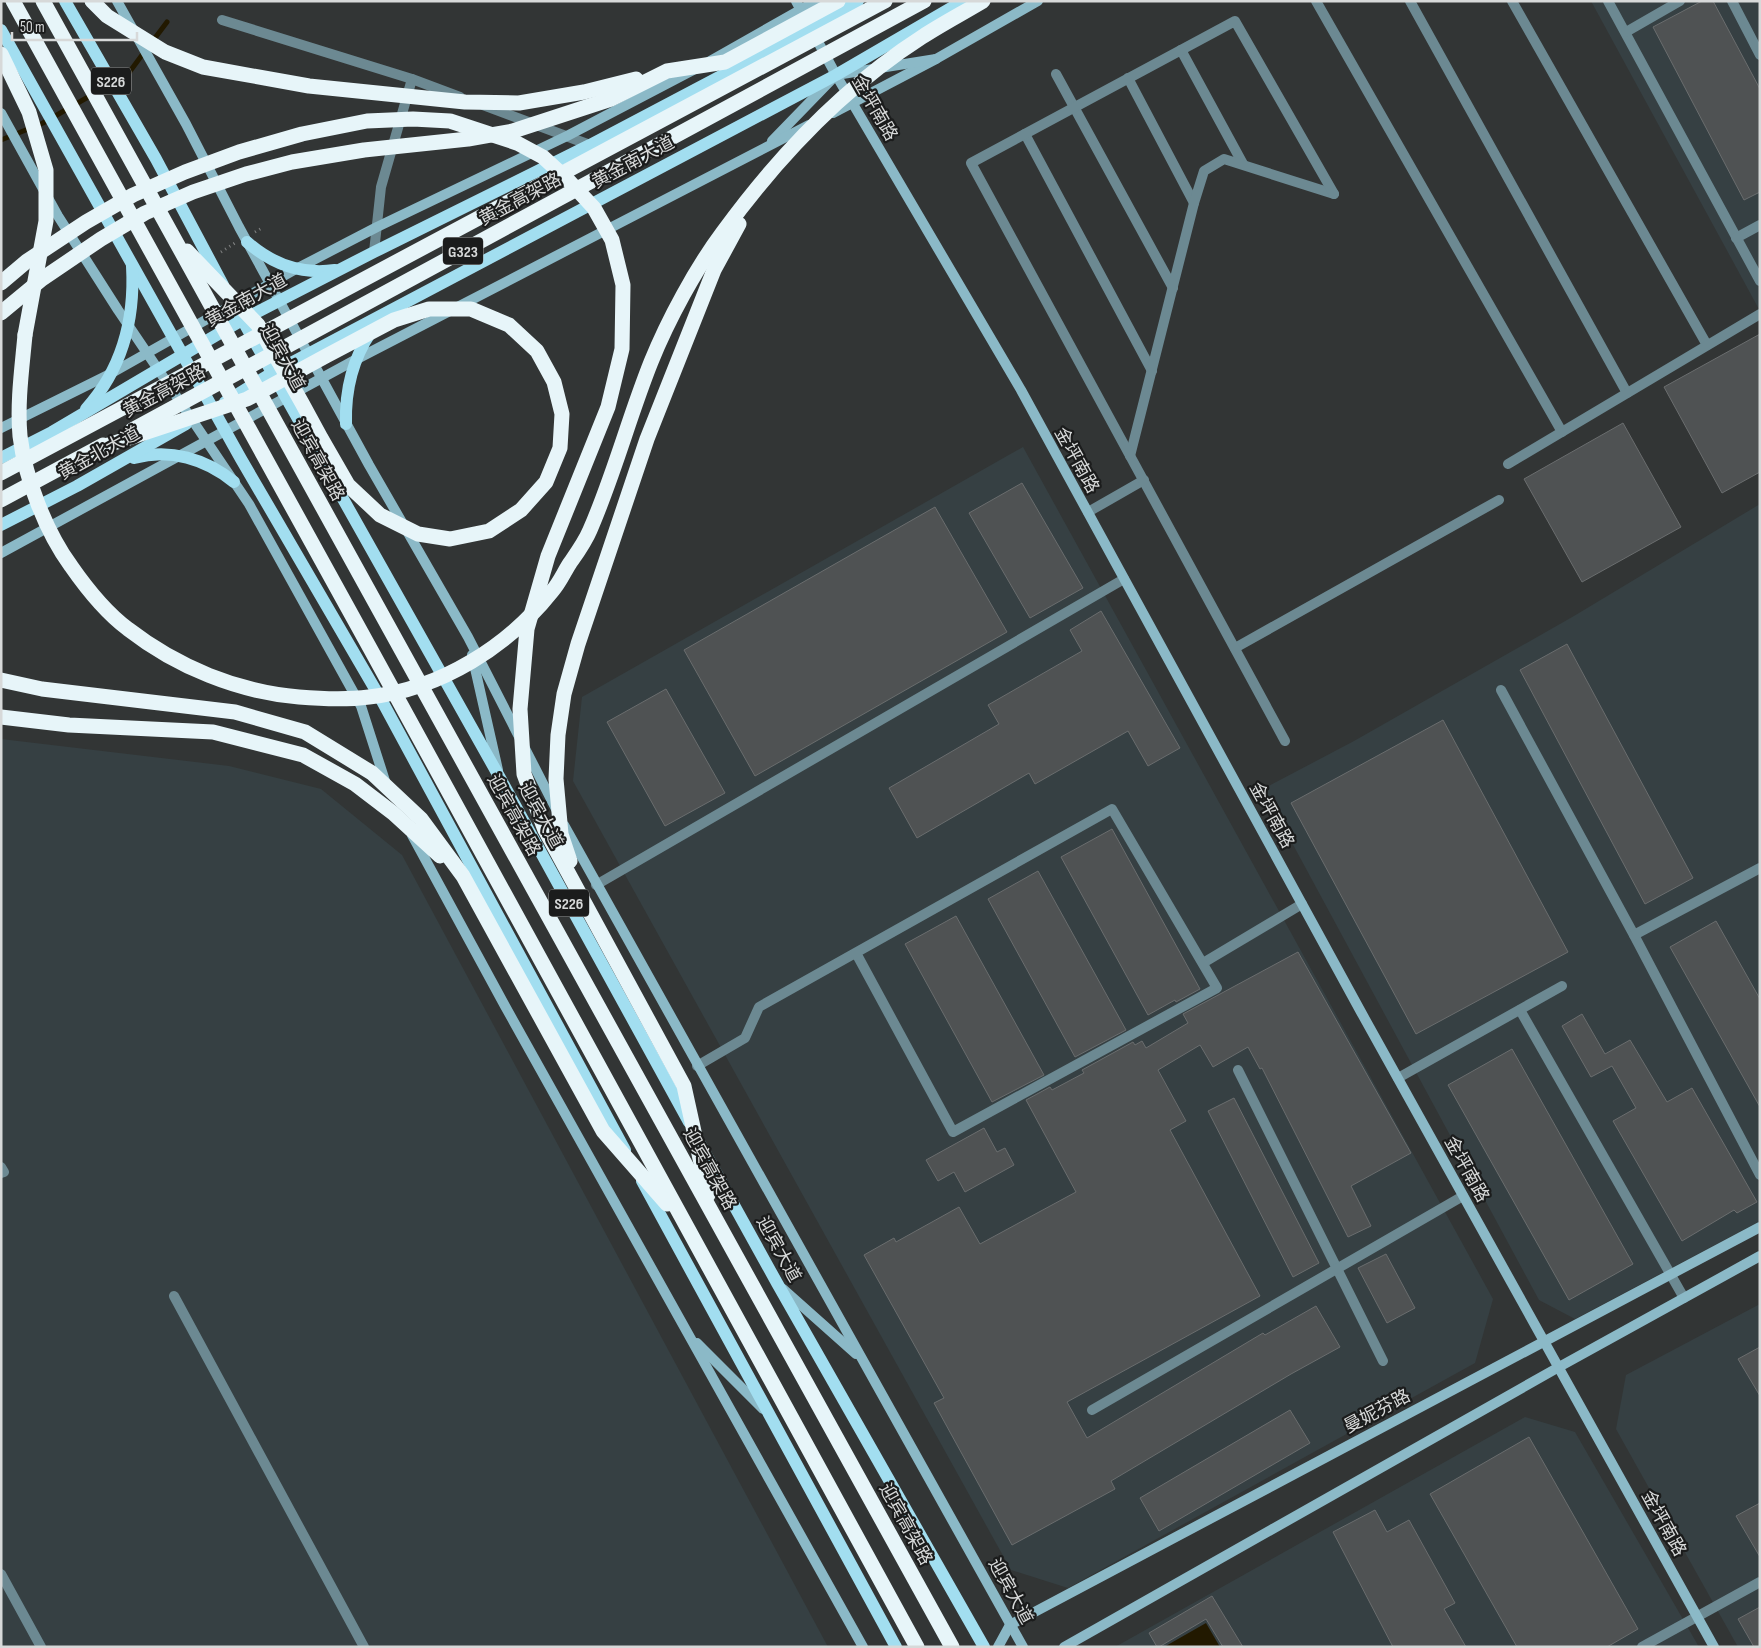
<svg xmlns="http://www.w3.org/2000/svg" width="1761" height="1648" viewBox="0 0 1761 1648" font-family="'Sofia Sans Condensed','Noto Sans SC',sans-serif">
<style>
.built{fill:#364043}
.water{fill:#221900}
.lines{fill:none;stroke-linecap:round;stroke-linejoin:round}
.stream{stroke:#221900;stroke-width:5}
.building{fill:#4f5253;stroke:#6a6d6e}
.path{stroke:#818383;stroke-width:3;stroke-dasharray:1 4;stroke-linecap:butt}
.street{stroke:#6c8992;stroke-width:10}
.secondary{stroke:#8bb9c7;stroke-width:10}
.primary{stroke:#a2def0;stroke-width:12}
.highway{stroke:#e7f5f9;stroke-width:15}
.highway-bridge{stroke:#e7f5f9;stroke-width:15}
.labels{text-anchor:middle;stroke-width:4.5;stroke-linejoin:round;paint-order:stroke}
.shield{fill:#1b1c1c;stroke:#9fa0a0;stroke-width:1}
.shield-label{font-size:16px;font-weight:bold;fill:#d7d9d9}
.street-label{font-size:18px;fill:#d7d9d9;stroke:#1b1c1c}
</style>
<rect width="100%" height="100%" fill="#323535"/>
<!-- built -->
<g class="built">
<path d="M 1591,1 L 1760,1 L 1760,311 Z"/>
<path d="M 1023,447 L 1493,1299 L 1475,1363 L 1068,1588 L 1011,1570 L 573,781 L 582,697 Z"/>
<path d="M 1760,504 L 1760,1221 L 1575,1319 L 1539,1300 L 1263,789 L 1354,741 L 1574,616 Z"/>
<path d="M 1,739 L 229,766 L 321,789 L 402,855 L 828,1647 L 1,1647 Z"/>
<path d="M 1760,1304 L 1760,1647 L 1738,1647 L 1616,1429 L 1626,1375 Z"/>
<path d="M 1525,1417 L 1575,1432 L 1699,1647 L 1115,1647 Z"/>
</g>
<!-- water -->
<path class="water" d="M 1206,1623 L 1220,1647 L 1164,1647 Z"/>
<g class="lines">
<!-- stream -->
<g class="stream">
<path d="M 152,42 L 167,22"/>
<path d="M 1,140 L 43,123 L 128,74 L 145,51"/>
</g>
</g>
<!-- building -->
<g class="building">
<path d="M 1702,1 L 1713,1 L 1760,89 L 1760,192 L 1744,200 L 1653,27 Z"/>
<path d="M 1760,334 L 1760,472 L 1722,493 L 1664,387 Z"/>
<path d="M 1623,423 L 1681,527 L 1582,582 L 1524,479 Z"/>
<path d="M 1022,483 L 1083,588 L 1030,618 L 969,513 Z"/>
<path d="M 935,507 L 1007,632 L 755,776 L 684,650 Z"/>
<path d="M 1101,611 L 1180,748 L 1148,766 L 1128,731 L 1035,784 L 1029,773 L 917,838 L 889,788 L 999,724 L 988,705 L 1082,651 L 1070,630 Z"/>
<path d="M 1567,644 L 1693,878 L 1645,904 L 1520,670 Z"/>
<path d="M 666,689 L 725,793 L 665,826 L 607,722 Z"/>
<path d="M 1443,720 L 1568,952 L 1416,1034 L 1291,803 Z"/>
<path d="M 1112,829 L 1200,989 L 1176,1002 L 1175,1000 L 1148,1015 L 1061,857 Z"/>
<path d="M 1038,871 L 1126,1030 L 1075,1057 L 988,899 Z"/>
<path d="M 956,916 L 1044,1075 L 992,1102 L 905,944 Z"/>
<path d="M 1716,921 L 1760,999 L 1760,1107 L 1670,947 Z"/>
<path d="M 1298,952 L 1411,1153 L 1351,1186 L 1371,1226 L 1348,1237 L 1262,1068 L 1260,1069 L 1248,1047 L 1213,1067 L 1200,1045 L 1158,1070 L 1186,1121 L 1170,1130 L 1260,1296 L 1067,1402 L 1087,1438 L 1263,1333 L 1265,1335 L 1316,1306 L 1340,1347 L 1291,1374 L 1111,1481 L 1115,1489 L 1012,1545 L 934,1403 L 944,1398 L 864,1255 L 894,1238 L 896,1242 L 959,1207 L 980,1244 L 1076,1192 L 1026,1100 L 1050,1087 L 1052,1090 L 1084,1073 L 1082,1070 L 1133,1042 L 1135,1045 L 1142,1041 L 1146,1048 L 1188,1023 L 1183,1014 Z"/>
<path d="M 1582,1014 L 1605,1054 L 1630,1040 L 1667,1102 L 1692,1088 L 1757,1202 L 1737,1213 L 1734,1210 L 1682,1241 L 1613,1121 L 1636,1108 L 1612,1066 L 1591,1077 L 1562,1026 Z"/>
<path d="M 1512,1049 L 1633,1264 L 1569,1300 L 1448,1085 Z"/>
<path d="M 1234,1098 L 1319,1263 L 1293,1277 L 1208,1111 Z"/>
<path d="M 984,1128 L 997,1152 L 1005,1148 L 1014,1165 L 965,1192 L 954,1172 L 938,1181 L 926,1160 Z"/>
<path d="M 1386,1254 L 1415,1308 L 1387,1323 L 1358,1268 Z"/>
<path d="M 1760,1347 L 1760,1396 L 1738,1359 Z"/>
<path d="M 1290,1410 L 1310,1443 L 1159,1531 L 1140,1498 Z"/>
<path d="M 1529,1437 L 1638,1629 L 1607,1647 L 1517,1647 L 1430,1494 Z"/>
<path d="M 1760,1503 L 1760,1557 L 1736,1516 Z"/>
<path d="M 1375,1510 L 1387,1532 L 1409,1520 L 1455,1603 L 1444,1609 L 1466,1647 L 1393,1647 L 1333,1532 Z"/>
<path d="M 1212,1596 L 1243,1647 L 1223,1647 L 1206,1619 L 1159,1647 L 1157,1647 L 1149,1633 Z"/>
<path d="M 1760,1607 L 1760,1647 L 1754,1647 L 1738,1619 Z"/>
</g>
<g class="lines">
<!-- path -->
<g class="path">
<path d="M 255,232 L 262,228"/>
<path d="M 221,252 L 235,243"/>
</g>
<!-- street -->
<g class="street">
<path d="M 1316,1 L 1562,432"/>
<path d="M 1410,1 L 1627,393"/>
<path d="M 1512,1 L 1707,345"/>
<path d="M 1608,1 L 1760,281"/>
<path d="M 1732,1 L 1760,55"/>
<path d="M 222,20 L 412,79 L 460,97"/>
<path d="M 1626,32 L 1680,1"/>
<path d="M 1181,50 L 1243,164"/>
<path d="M 1056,74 L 1173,288"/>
<path d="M 1128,78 L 1194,203"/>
<path d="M 483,105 L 590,145"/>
<path d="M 1025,134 L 1152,371"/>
<path d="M 1736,238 L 1760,225"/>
<path d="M 374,252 L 381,187 L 412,79"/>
<path d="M 1130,456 L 1194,203 L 1204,171 L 1224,159 L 1334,194"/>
<path d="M 1508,464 L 1760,314"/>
<path d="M 1088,512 L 1144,480"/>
<path d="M 1235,648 L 1499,500"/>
<path d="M 1501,690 L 1634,935 L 1760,1175"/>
<path d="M 1285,741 L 971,163 L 1235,21 L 1334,194"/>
<path d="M 596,885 L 1124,579"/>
<path d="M 1634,935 L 1760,868"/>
<path d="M 1203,963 L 1302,904"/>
<path d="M 1520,1010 L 1684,1298"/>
<path d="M 697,1066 L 745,1038 L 759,1007 L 1112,809 L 1217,988 L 953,1132 L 856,953"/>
<path d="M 1238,1070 L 1383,1361"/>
<path d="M 1398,1078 L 1562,986"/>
<path d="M 1,1167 L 4,1172 L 1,1173"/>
<path d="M 174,1296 L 364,1647"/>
<path d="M 1092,1410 L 1463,1196"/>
<path d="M 1,1574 L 41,1647"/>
<path d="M 1642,1647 L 1760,1582"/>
</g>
<!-- secondary -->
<g class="secondary">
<path d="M 117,1 L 186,124 L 239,227 L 369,465 L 468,637 L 556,809"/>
<path d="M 796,1 L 836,75 L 1021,390 L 1361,1012 L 1714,1647"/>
<path d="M 710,61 L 816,1"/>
<path d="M 1,113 L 58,216 L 118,310 L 249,504 L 361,706 L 386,784"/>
<path d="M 833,113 L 936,59"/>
<path d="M 772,141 L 836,75 L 936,59 L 1038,1"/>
<path d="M 1,428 L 110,374 L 296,269 L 377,227 L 567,136 L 693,70"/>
<path d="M 1,553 L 355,360 L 809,125"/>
<path d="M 472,655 L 498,770"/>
<path d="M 564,825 L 1023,1647"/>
<path d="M 412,835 L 505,1006 L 863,1647"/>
<path d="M 783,1289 L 856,1354"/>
<path d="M 697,1343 L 763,1409"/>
<path d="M 998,1647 L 1010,1625 L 1760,1227"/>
<path d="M 1064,1647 L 1559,1367 L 1760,1256"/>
</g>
<!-- primary -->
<g class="primary">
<path d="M 65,1 L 156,159 L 223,285"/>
<path d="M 1,30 L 241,459 L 382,701 L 625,1150"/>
<path d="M 247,242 C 272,264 301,275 335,270"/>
<path d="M 234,305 L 500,778 L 689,1122"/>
<path d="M 225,402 L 272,373 L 836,75 L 963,1"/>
<path d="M 86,409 C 122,369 135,319 132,266"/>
<path d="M 346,424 C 345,390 352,360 371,332"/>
<path d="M 1,458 L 52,432 L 242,320 L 374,252 L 590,145 L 810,29 L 858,1"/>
<path d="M 134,458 C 170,448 206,459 234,482"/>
<path d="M 1,525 L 77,486 L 186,424"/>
<path d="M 699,1142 L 777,1283 L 984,1647"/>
<path d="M 642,1181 L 896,1647"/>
</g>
<!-- highway -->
<path class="highway" d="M 1,54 L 29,112 L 46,170 L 46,221 L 25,335"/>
<!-- highway-bridge -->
<g class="highway-bridge">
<path d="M 13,1 L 371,650 L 917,1647"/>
<path d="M 43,1 L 952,1647"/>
<path d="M 92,1 L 107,16 L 165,52 L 203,67 L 309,86 L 465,102 L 519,103 L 584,92 L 636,79"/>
<path d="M 1,283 L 27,261 L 86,222 L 133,195 L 185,172 L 239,152 L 302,134 L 367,121 L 413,119 L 450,121 L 517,143 L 543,157 L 568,180 L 594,208 L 612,240 L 623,285 L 622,349 L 608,407 L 548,556 L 527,629 L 520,709 L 524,774 L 545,830 L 684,1086 L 708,1195"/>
<path d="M 1,313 L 42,279 L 101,239 L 145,213 L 193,192 L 246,174 L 292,162 L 364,150 L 468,139 L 513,131 L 611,99 L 667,71 L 725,62 L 838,1"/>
<path d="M 25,335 C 22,368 17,403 20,436 C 25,478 46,532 71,566 C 87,589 105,612 128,629 C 177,667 238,692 299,697 C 323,699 346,700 369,697 C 441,689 509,646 553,590 C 560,582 564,572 570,563 C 577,553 585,542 590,530 C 614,475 629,417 651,362 C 668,320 696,268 723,232 C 777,158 844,87 922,37 C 942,24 963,13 983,1"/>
<path d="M 132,430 L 924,1"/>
<path d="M 96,449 L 247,399 L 326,356 L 394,320 L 429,309 L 471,309 L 509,325 L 537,351 L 554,382 L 562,414 L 560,448 L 546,482 L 521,510 L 489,531 L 450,539 L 418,534 L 380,515 L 348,485 L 321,438 L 302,403 L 258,325 L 187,251"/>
<path d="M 1,473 L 885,1"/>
<path d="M 1,500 L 103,445"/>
<path d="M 1,680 L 42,689 L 235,712 L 305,732 L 372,773 L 421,819 L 463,876 L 603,1131 L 667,1204"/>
<path d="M 1,717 L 69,725 L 213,732 L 303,755 L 355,784 L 393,813 L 440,856"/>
<path d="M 570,861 L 561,834 L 556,779 L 558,735 L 564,694 L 578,644 L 647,439 L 714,270 L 739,224"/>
</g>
</g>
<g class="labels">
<!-- shield labels -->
<g class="shield">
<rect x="91" y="67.5" width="40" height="27" rx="4"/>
<rect x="443" y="237.5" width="40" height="27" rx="4"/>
<rect x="549" y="889.5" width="40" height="27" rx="4"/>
</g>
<g class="shield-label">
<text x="111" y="87">S226</text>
<text x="463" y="257">G323</text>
<text x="569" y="909">S226</text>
</g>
<!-- street labels -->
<g class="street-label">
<text transform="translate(875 108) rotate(60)" y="6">金坪南路</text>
<text transform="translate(633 162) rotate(-28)" y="6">黄金南大道</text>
<text transform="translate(520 199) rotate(-28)" y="6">黄金高架路</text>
<text transform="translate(246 300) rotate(-29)" y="6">黄金南大道</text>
<text transform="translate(283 357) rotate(61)" y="6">迎宾大道</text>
<text transform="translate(164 391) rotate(-28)" y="6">黄金高架路</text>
<text transform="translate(99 453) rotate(-29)" y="6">黄金北大道</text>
<text transform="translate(318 460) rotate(61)" y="6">迎宾高架路</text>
<text transform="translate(1077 460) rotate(61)" y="6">金坪南路</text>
<text transform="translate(514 815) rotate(61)" y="6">迎宾高架路</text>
<text transform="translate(541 815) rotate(61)" y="6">迎宾大道</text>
<text transform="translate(1272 815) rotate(61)" y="6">金坪南路</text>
<text transform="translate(710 1169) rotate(61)" y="6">迎宾高架路</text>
<text transform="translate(1467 1169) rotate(61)" y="6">金坪南路</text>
<text transform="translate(779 1249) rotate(61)" y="6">迎宾大道</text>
<text transform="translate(1377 1411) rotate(-28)" y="6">曼妮芬路</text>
<text transform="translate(1664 1523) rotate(61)" y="6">金坪南路</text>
<text transform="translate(906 1524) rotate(61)" y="6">迎宾高架路</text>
<text transform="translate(1011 1591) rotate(61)" y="6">迎宾大道</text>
</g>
</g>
<!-- border -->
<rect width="1761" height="1648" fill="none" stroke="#d7d9d9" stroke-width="5"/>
<!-- scale -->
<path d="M12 32v8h125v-8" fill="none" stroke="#d7d9d9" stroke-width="2.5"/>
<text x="20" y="32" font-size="15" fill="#d7d9d9" stroke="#1b1c1c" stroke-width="4" paint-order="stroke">50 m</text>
</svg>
